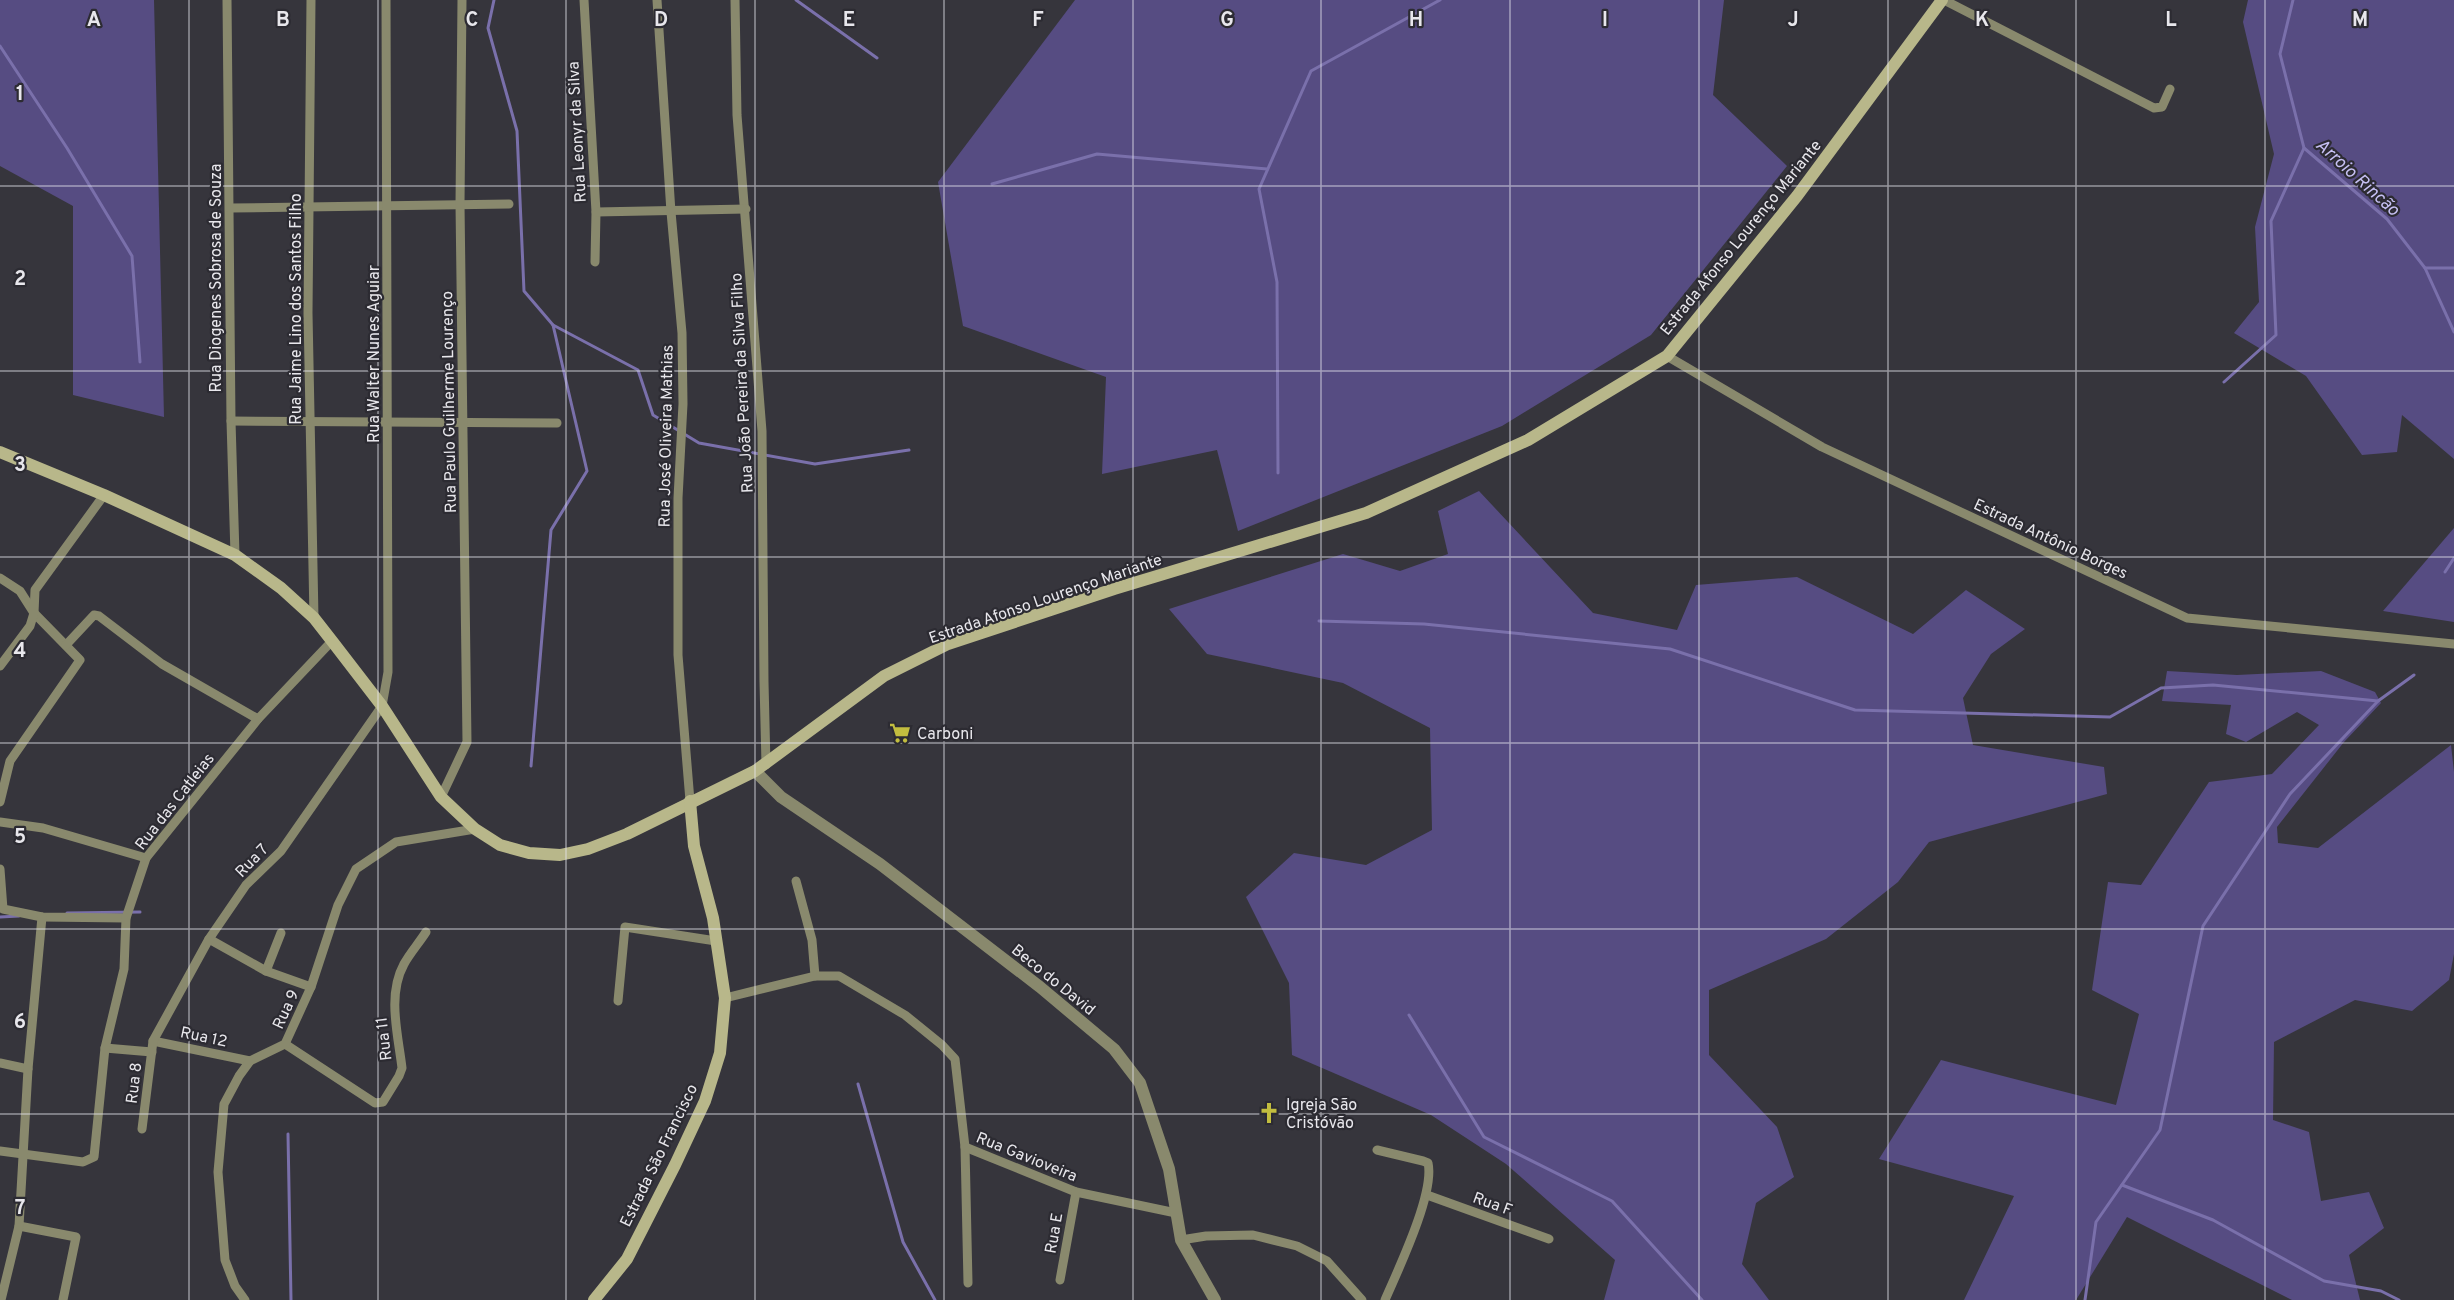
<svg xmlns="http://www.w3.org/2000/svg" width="2454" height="1300" viewBox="0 0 2454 1300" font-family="Overpass,sans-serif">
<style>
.green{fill:#564c82}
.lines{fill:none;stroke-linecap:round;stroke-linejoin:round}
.stream{stroke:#7a70ab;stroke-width:3}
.minor{stroke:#89896d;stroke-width:9}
.tertiary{stroke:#89896d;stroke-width:12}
.secondary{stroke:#b8b78a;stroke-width:12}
.grid{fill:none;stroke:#e8e7ec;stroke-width:1.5;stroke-opacity:0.55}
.labels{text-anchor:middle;stroke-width:4.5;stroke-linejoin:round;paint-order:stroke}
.street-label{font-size:16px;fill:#e8e7ec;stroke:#2c2b32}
.poi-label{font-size:16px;fill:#e8e7ec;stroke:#2c2b32;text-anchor:start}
.water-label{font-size:18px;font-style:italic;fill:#c6c0f3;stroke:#2c2b32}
.grid-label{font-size:20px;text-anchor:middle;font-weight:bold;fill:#e8e7ec;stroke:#2c2b32;stroke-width:4.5;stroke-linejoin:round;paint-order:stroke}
</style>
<rect width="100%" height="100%" fill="#36353c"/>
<!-- green -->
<g class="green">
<path d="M 0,0 L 154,0 L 164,417 L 73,395 L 73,206 L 0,166 Z"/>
<path d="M 1075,0 L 1724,0 L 1713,95 L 1787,166 L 1651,335 L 1502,426 L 1238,531 L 1217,450 L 1102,474 L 1106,377 L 963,326 L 938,182 Z"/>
<path d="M 2248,0 L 2454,0 L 2454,459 L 2402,415 L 2397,452 L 2362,455 L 2306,376 L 2234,333 L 2259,302 L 2255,227 L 2274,154 L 2243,22 Z"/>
<path d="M 1479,491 L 1593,613 L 1677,630 L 1696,585 L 1797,577 L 1913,634 L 1966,590 L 2025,629 L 1991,654 L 1963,698 L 1973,745 L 2104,767 L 2107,794 L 1929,842 L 1898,882 L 1826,939 L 1709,990 L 1709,1055 L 1777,1127 L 1794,1177 L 1756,1203 L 1742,1264 L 1769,1300 L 1604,1300 L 1615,1260 L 1506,1164 L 1431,1115 L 1292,1055 L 1289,983 L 1246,897 L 1294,853 L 1366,865 L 1432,830 L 1430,728 L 1343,683 L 1207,654 L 1169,609 L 1343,554 L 1400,571 L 1448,554 L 1438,511 Z"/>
<path d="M 2454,528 L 2454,622 L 2383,611 Z"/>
<path d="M 2167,671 L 2237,675 L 2321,671 L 2375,692 L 2381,703 L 2344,742 L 2277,827 L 2278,843 L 2318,848 L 2451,745 L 2454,772 L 2454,954 L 2449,980 L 2412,1011 L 2355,1000 L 2274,1042 L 2273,1120 L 2309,1132 L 2321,1201 L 2369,1192 L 2384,1228 L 2349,1255 L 2360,1300 L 2292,1300 L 2127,1217 L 2076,1300 L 1964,1300 L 2014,1196 L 1879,1159 L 1941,1060 L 2116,1105 L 2139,1014 L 2092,990 L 2108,882 L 2141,885 L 2209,782 L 2272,774 L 2319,725 L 2297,712 L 2246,742 L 2226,734 L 2231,705 L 2162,701 Z"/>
</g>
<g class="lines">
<!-- stream -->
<g class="stream">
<path d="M 494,0 L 488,28 L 517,131 L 524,291 L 553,325 L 587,471 L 551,530 L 531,766"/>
<path d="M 796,0 L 877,58"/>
<path d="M 2293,0 L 2280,54 L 2304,148 L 2387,219 L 2425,268 L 2454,268"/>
<path d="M 0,46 L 67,148 L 132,256 L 140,362"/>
<path d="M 992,184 L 1097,154 L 1267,169"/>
<path d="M 2425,268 L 2454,332"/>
<path d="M 553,325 L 638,370 L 653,415 L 699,443 L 815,464 L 909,450"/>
<path d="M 2224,382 L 2276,335 L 2271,221 L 2304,148"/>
<path d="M 1278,473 L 1277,282 L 1259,189 L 1311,71 L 1440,0"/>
<path d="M 2445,572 L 2454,558"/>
<path d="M 1319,621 L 1424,624 L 1670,649 L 1855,710 L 2110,717 L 2161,688 L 2213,685 L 2378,701"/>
<path d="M 67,913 L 140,912"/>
<path d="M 0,917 L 19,916"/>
<path d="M 1409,1015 L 1484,1137 L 1612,1201 L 1702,1300"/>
<path d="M 858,1084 L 903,1242 L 935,1300"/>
<path d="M 288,1134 L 291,1300"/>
<path d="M 2122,1185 L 2213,1220 L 2324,1281 L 2381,1291 L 2399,1300"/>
<path d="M 2085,1300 L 2096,1222 L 2160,1130 L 2203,926 L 2290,794 L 2378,701 L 2414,675"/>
</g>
<!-- minor -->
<g class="minor">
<path d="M 227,0 L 231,421 L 235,555"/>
<path d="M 311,0 L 308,313 L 314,618"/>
<path d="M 584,0 L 596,212 L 595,262"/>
<path d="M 657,0 L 671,212 L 682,333 L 683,404 L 678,498 L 678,655 L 690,801"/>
<path d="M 735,0 L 737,115 L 762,431 L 764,682 L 766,765"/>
<path d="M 1944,0 L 2154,108 L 2162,107 L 2170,89"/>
<path d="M 230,208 L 509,204"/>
<path d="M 596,212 L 746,209"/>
<path d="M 1667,356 L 1822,447 L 2187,618 L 2454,644"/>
<path d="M 231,421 L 557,423"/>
<path d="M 0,578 L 20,591 L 34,613 L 80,660 L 10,761 L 0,802"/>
<path d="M 66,645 L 94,615 L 99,616 L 162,664 L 258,719"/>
<path d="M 0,666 L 30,626 L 34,613 L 35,590 L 104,495"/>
<path d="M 441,797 L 467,742 L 460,204 L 462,0"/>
<path d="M 0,822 L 43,828 L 146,858"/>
<path d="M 0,869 L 3,909 L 42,917 L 126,918"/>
<path d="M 796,881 L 812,940 L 815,976"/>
<path d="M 209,939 L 266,971 L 281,933"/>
<path d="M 266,971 L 311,987"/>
<path d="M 725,998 L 815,976 L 839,976 L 905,1015 L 942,1045 L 955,1059 L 965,1147 L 968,1283"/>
<path d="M 618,1001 L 625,927 L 716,941"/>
<path d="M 153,1041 L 250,1061"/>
<path d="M 285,1044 L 375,1103 L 383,1102 L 399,1076 L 402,1068 C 398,1034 387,995 404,964 C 410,953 419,943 426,932"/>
<path d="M 105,1048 L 152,1052"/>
<path d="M 0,1063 L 28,1069"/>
<path d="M 142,1129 L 153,1041 L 209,939 L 246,885 L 281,851 L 382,706 L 388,672 L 386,0"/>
<path d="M 965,1147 L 1076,1192 L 1176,1213"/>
<path d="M 1377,1150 L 1423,1161 L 1428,1163 C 1435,1193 1398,1270 1385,1300"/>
<path d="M 0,1151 L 83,1162 L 94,1157 L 105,1048 L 124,969 L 126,918 L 146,858 L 258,719 L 332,641"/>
<path d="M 1427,1195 L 1549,1239"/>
<path d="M 19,1226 L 76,1237 L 63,1300"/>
<path d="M 1181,1240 L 1206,1236 L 1253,1235 L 1297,1246 L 1327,1261 L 1362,1300"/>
<path d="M 1060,1280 L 1076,1192"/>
<path d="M 1,1300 L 19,1226 L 28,1069 L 42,917"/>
<path d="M 245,1300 L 235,1286 L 225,1260 L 218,1172 L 224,1104 L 239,1076 L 250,1061 L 285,1044 L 311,987 L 338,905 L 356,869 L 396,842 L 475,829"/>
</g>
<!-- tertiary -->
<path class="tertiary" d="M 755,771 L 781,797 L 880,864 L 1040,987 L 1114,1049 L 1140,1083 L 1169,1169 L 1181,1240 L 1215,1300"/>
<!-- secondary -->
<g class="secondary">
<path d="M 0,452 L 104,495 L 235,555 L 281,588 L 314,618 L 332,641 L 382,706 L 441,797 L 475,829 L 500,845 L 529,853 L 560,855 L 588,849 L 627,834 L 755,771 L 884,676 L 948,644 L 1114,589 L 1366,513 L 1528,440 L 1667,356 L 1797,196 L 1942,0"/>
<path d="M 594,1300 L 627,1259 L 675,1165 L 705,1101 L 720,1053 L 725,998 L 713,918 L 694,846 L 690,801"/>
</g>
</g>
<!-- grid -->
<path class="grid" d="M 189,0 L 189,1300M 378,0 L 378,1300M 566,0 L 566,1300M 755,0 L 755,1300M 944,0 L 944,1300M 1133,0 L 1133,1300M 1321,0 L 1321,1300M 1510,0 L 1510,1300M 1699,0 L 1699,1300M 1888,0 L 1888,1300M 2076,0 L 2076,1300M 2265,0 L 2265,1300M 0,186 L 2454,186M 0,371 L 2454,371M 0,557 L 2454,557M 0,743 L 2454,743M 0,929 L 2454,929M 0,1114 L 2454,1114"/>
<!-- icons -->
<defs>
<symbol id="supermarket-bare" viewBox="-9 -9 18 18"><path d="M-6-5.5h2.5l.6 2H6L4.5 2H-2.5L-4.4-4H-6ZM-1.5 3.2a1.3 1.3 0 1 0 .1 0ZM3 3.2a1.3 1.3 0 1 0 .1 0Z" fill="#c2bd3f" stroke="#2c2b32" stroke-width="2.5" paint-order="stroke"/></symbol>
<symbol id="church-bare" viewBox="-9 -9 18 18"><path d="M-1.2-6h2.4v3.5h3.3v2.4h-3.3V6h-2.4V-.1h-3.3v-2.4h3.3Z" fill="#c2bd3f" stroke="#2c2b32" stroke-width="2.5" paint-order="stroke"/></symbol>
</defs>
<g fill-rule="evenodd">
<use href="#supermarket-bare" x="885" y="718" width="30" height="30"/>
<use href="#church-bare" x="1254" y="1098" width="30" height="30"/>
</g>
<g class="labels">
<!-- street labels -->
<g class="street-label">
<text transform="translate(576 132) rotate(-93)" y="6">Rua Leonyr da Silva</text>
<text transform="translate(1740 237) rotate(-51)" y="6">Estrada Afonso Lourenço Mariante</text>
<text transform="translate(215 278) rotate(-90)" y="6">Rua Diogenes Sobrosa de Souza</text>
<text transform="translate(295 309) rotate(-90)" y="6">Rua Jaime Lino dos Santos Filho</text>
<text transform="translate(373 354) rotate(-90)" y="6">Rua Walter Nunes Aguiar</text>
<text transform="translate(741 383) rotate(-93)" y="6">Rua João Pereira da Silva Filho</text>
<text transform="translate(448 402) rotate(-91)" y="6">Rua Paulo Guilherme Lourenço</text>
<text transform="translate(665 436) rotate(-89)" y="6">Rua José Oliveira Mathias</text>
<text transform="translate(2051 538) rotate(25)" y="6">Estrada Antônio Borges</text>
<text transform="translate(1045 598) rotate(-19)" y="6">Estrada Afonso Lourenço Mariante</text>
<text transform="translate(174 801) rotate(-52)" y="6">Rua das Catleias</text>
<text transform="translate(251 860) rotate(-46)" y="6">Rua 7</text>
<text transform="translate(1054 979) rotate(39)" y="6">Beco do David</text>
<text transform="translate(285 1009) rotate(-65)" y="6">Rua 9</text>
<text transform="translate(204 1036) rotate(12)" y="6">Rua 12</text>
<text transform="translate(383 1039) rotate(-97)" y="6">Rua 11</text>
<text transform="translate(133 1083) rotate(-83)" y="6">Rua 8</text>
<text transform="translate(658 1155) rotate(-64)" y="6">Estrada São Francisco</text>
<text transform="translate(1027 1156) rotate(22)" y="6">Rua Gavioveira</text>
<text transform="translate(1493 1203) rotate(20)" y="6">Rua F</text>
<text transform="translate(1053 1233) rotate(-80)" y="6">Rua E</text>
</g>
<!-- poi labels -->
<g class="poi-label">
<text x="917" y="739">Carboni</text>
<text x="1286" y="1110">Igreja São<tspan x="1286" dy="18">Cristóvão</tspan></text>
</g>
<!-- water labels -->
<g class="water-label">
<text transform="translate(2358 177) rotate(42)" y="6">Arroio Rincão</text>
</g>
</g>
<g class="grid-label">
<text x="94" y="26">A</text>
<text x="283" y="26">B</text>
<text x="472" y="26">C</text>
<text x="661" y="26">D</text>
<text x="849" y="26">E</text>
<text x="1038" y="26">F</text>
<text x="1227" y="26">G</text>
<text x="1416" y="26">H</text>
<text x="1605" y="26">I</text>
<text x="1793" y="26">J</text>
<text x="1982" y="26">K</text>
<text x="2171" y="26">L</text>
<text x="2360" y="26">M</text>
<text x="20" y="100">1</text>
<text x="20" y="285">2</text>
<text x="20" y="471">3</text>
<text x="20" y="657">4</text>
<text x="20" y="843">5</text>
<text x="20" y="1028">6</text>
<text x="20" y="1214">7</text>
</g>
</svg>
